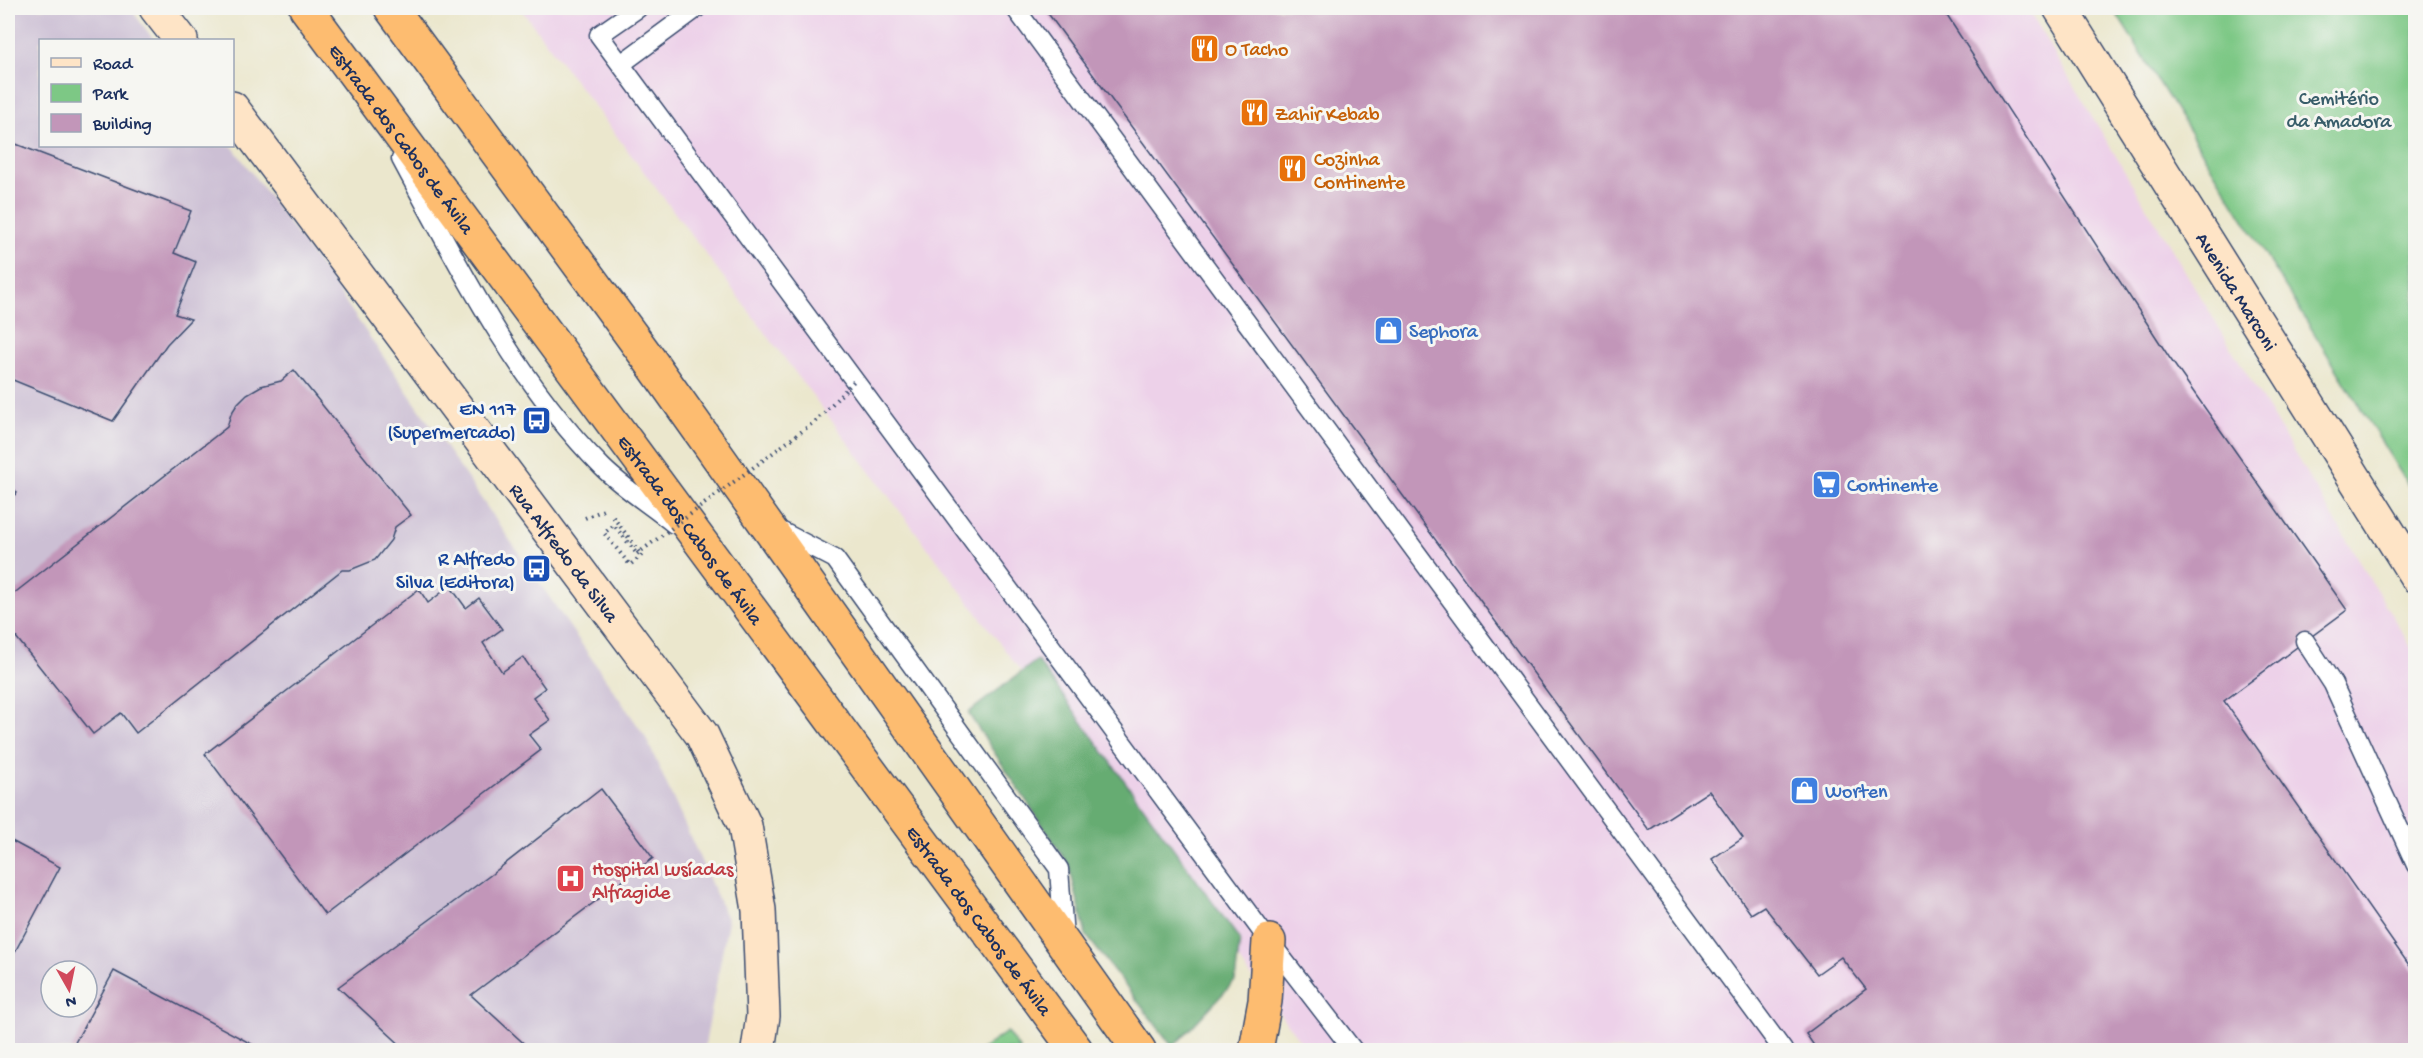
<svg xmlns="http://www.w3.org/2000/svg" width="2423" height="1058" viewBox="0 0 2423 1058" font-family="'Gochi Hand',sans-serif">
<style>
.built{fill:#edd1e9}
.industrial{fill:#ccbfd4;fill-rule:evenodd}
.green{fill:#7dc885;stroke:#4c7c72;stroke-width:1.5}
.forest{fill:#66ac72;stroke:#406e68;stroke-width:1.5}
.building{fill:#c296b9}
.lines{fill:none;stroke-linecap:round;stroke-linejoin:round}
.lane-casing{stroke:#3a4b6f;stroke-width:21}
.secondary-casing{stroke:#3a4b6f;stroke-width:36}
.highway-casing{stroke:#3a4b6f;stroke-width:36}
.path{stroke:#3a4b6f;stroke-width:4;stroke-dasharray:1.5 4.5;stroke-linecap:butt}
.lane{stroke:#fff;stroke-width:18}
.secondary{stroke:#fee4c6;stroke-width:33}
.highway{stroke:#fdbc70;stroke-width:33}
.path-bridge{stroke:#3a4b6f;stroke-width:4;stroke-dasharray:1.5 4.5;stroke-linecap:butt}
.labels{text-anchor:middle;stroke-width:6;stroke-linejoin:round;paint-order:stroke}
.food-label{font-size:20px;fill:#c56008;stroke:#f6f6f2;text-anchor:start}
.park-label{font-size:20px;fill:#385d6a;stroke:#f6f6f2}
.street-label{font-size:20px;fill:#1b2f5e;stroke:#f6f6f2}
.shop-label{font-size:20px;fill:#366cbe;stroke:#f6f6f2;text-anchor:start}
.transit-label{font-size:20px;fill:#164399;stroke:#f6f6f2;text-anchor:end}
.health-label{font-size:20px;fill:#be3a42;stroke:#f6f6f2;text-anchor:start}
</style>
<rect width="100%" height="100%" fill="#f6f6f2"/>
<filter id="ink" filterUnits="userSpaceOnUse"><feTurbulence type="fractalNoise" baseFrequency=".0167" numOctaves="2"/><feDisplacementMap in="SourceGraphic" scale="12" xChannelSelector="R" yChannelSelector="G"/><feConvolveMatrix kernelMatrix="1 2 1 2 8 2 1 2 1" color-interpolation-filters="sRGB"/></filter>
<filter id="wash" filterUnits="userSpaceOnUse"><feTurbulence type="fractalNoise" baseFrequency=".008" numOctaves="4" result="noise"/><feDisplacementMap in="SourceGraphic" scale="24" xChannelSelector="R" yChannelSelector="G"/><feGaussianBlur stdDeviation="1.35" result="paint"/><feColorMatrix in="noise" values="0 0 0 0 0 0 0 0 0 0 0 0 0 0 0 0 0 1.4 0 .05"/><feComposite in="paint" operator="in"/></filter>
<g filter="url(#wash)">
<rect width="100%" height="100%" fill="#ebe7cd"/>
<!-- built -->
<path class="built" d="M 520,8 L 2027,8 L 2415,654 L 2415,1050 L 1307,1050 Z"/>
<!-- industrial -->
<path class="industrial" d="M 8,8 L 130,8 L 154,40 L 40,40 L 40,146 L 232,146 L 331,281 L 645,736 L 728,921 L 704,1050 L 8,1050 ZM 51,971 L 87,971 L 87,1007 L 51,1007 Z"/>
<!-- green -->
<g class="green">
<path d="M 2113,8 L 2415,8 L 2415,496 Z"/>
<path d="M 1007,1032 L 1020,1050 L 981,1050 Z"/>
</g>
<!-- forest -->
<path class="forest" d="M 1037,660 L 1240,940 L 1235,981 L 1173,1047 L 1086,935 L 1069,865 L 968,713 Z"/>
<g id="blocks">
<!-- building -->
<g class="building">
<path d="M 1044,8 L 1942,8 L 2169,357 L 2347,610 L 2224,701 L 2416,975 L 2416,1050 L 1817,1050 L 1806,1034 L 1866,989 L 1841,957 L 1817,974 L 1764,906 L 1751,914 L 1712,859 L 1743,838 L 1709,791 L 1649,830 Z"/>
<path d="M 8,141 L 191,211 L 174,253 L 196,262 L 175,314 L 191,319 L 167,344 L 113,421 L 8,378 Z"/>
<path d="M 294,370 L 411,515 L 395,527 L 391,540 L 375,560 L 350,570 L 342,570 L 136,733 L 121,713 L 93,734 L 8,627 L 8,598 L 227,427 L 231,414 L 238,403 L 247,394 L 261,386 L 281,381 Z"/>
<path d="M 8,481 L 17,493 L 8,501 Z"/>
<path d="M 450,586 L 466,608 L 479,598 L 502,629 L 483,643 L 502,672 L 523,657 L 545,688 L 533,697 L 550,720 L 529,735 L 541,750 L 325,915 L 205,754 L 419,589 L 428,603 Z"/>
<path d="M 601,789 L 653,858 L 471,995 L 531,1050 L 406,1050 L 338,987 L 492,874 Z"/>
<path d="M 8,839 L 60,867 L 8,965 Z"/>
<path d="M 114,971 L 263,1050 L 71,1050 Z"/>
</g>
</g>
</g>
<g filter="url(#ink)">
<use href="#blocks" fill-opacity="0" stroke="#3a4b6f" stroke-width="1.5"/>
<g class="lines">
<defs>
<g id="lane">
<path d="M 638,8 L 599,35 L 1269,941 L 1353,1050"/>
<path d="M 1015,8 L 1783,1050"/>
<path d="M 621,64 L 697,8"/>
<path d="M 401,159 C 459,267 515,379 602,467 C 623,488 651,505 674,524"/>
<path d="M 775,528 L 835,559 L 1059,869 L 1064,937"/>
<path d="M 2305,641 L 2333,684 L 2416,865"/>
</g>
<g id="secondary">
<path d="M 156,8 L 181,40"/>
<path id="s1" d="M 2060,8 L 2416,576"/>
<path id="s2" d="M 232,108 L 702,735 L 745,826 L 759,910 L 763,1016 L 758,1050"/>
</g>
<g id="highway">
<path id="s3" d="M 306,8 L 1076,1050"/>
<path d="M 391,8 L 648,358 L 1139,1050"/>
<path d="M 1256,1050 L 1265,1001 L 1269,941"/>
</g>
</defs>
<!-- lane casing -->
<use href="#lane" class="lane-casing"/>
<!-- secondary casing -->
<use href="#secondary" class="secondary-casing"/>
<!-- highway casing -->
<use href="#highway" class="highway-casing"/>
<!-- path -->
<g class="path">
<path d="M 613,517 L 642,555 L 630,565 L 604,533 L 614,525 L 637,554"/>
<path d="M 585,518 L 606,509"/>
</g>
<!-- lane -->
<use href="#lane" class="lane"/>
<!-- secondary -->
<use href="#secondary" class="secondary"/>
<!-- highway -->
<use href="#highway" class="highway"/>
<!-- path-bridge -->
<path class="path-bridge" d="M 637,554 L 817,420 L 854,381"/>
</g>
</g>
<!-- icons -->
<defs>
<symbol id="restaurant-square" viewBox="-11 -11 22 22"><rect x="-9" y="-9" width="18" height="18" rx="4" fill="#e8710a" stroke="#f6f6f2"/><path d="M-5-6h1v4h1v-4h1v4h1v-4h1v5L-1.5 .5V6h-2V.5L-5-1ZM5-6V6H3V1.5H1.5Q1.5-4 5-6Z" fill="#fff"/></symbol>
<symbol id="shop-square" viewBox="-11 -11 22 22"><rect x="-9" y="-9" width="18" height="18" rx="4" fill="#3f7fe0" stroke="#f6f6f2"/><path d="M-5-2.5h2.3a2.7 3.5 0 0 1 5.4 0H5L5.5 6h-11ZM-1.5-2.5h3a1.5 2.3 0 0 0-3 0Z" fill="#fff"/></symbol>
<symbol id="bus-square" viewBox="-11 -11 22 22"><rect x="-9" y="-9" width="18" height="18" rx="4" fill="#1a4fb4" stroke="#f6f6f2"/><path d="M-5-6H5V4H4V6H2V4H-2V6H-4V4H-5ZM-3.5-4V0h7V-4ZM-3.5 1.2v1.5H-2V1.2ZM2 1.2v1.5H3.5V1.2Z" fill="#fff"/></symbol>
<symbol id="supermarket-square" viewBox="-11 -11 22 22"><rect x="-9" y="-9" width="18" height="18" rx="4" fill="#3f7fe0" stroke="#f6f6f2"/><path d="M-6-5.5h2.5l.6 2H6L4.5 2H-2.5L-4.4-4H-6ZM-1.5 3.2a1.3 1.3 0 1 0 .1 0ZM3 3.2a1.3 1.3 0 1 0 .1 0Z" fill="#fff"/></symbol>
<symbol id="hospital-square" viewBox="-11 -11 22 22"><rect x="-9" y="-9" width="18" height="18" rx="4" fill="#e0444e" stroke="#f6f6f2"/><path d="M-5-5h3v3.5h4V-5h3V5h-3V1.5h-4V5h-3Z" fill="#fff"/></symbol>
</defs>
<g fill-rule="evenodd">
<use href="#restaurant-square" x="1188" y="32" width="33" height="33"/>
<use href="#restaurant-square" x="1238" y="96" width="33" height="33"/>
<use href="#restaurant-square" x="1276" y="152" width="33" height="33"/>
<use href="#shop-square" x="1372" y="314" width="33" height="33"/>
<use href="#bus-square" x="520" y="404" width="33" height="33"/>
<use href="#supermarket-square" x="1810" y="468" width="33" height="33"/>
<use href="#bus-square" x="520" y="552" width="33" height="33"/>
<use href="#shop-square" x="1788" y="774" width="33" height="33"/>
<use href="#hospital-square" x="554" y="862" width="33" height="33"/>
</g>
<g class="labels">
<!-- food labels -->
<g class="food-label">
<text x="1225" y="55">O Tacho</text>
<text x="1275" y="120">Zahir Kebab</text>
<text x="1314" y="165">Cozinha<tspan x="1314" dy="23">Continente</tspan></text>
</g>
<!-- park labels -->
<g class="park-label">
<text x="2339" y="104">Cemitério<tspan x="2339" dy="23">da Amadora</tspan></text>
</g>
<!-- street labels -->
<g class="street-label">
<text dy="7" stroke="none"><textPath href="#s3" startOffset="162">Estrada dos Cabos de Ávila</textPath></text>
<text dy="7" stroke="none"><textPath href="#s1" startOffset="334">Avenida Marconi</textPath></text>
<text dy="7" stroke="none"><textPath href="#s3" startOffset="648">Estrada dos Cabos de Ávila</textPath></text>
<text dy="7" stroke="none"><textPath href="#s2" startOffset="555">Rua Alfredo da Silva</textPath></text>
<text dy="7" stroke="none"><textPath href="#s3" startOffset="1134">Estrada dos Cabos de Ávila</textPath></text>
</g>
<!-- shop labels -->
<g class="shop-label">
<text x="1409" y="337">Sephora</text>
<text x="1847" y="491">Continente</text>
<text x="1825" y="797">Worten</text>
</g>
<!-- transit labels -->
<g class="transit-label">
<text x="516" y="415">EN 117<tspan x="516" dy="23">(Supermercado)</tspan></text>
<text x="515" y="565">R Alfredo<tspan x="515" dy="23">Silva (Editora)</tspan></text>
</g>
<!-- health labels -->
<g class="health-label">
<text x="592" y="875">Hospital Lusíadas<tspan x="592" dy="23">Alfragide</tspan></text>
</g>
</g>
<!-- margin -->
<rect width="2423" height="1058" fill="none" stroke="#f6f6f2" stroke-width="30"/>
<!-- legend -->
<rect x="39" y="39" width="195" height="108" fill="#f6f6f2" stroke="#9ea6b7" stroke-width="1.5"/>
<rect x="51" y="58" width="30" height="9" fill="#fee4c6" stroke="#9ea6b7" stroke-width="1.5"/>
<text x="93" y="69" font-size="18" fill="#1b2f5e">Road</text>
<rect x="51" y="84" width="30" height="18" fill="#7dc885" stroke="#9ea6b7" stroke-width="1.5"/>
<text x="93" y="99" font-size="18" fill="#1b2f5e">Park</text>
<rect x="51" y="114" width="30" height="18" fill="#c296b9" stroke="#9ea6b7" stroke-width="1.5"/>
<text x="93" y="129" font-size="18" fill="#1b2f5e">Building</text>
<!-- north arrow -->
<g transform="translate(69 989) rotate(171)"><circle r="28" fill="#f6f6f2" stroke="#9ea6b7" stroke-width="1.5"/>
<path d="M0-4.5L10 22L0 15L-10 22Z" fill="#d1495b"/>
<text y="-9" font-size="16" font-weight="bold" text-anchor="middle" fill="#1b2f5e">N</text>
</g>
</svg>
